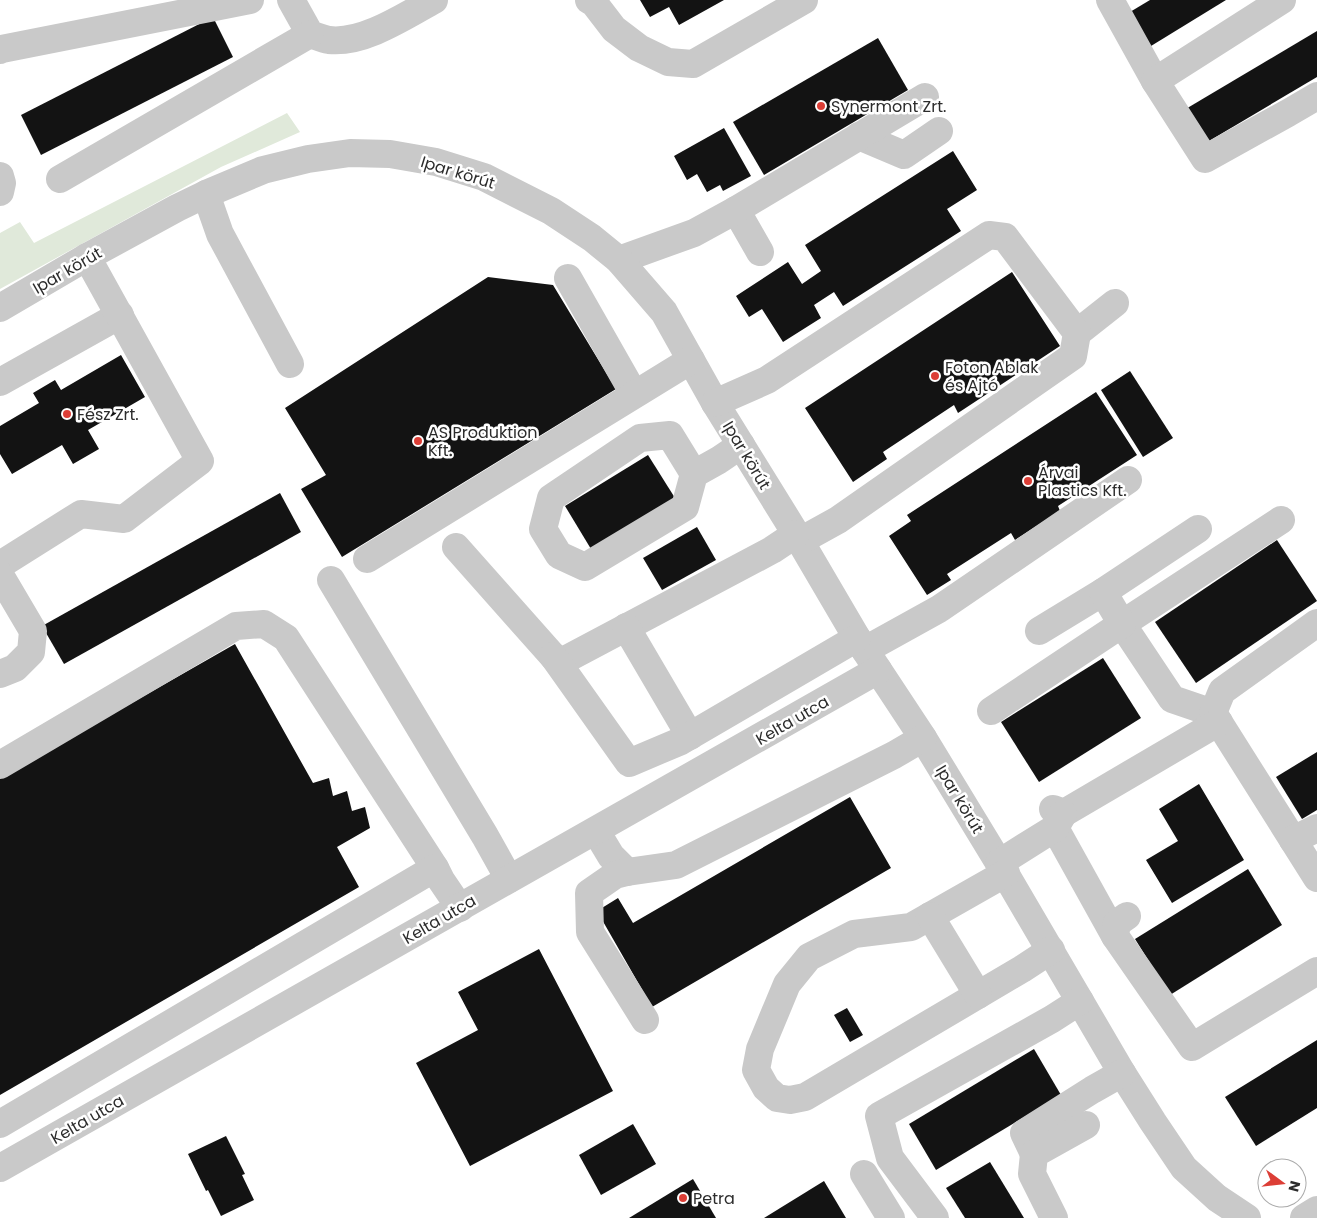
<svg xmlns="http://www.w3.org/2000/svg" width="1317" height="1218" viewBox="0 0 1317 1218" font-family="Poppins,sans-serif">
<style>
.green{fill:#e0e9da}
.building{fill:#131313}
.lines{fill:none;stroke-linecap:round;stroke-linejoin:round}
.minor{stroke:#c9c9c9;stroke-width:28}
.poi-dot{fill:#dc3e36;stroke:#fff;stroke-width:2}
.labels{text-anchor:middle;stroke-width:5;stroke-linejoin:round;paint-order:stroke}
.poi-label{font-size:16px;fill:#2c2c2c;stroke:#fff;text-anchor:start}
.street-label{font-size:16px;fill:#2c2c2c;stroke:#fff}
</style>
<rect width="100%" height="100%" fill="#fff"/>
<!-- green -->
<path class="green" d="M 287,113 L 300,132 L 221,167 L 0,289 L 0,233 L 20,222 L 34,243 Z"/>
<!-- building -->
<g class="building">
<path d="M 640,0 L 724,0 L 679,25 L 669,7 L 650,17 Z"/>
<path d="M 1150,0 L 1226,0 L 1151,46 L 1130,12 Z"/>
<path d="M 213,17 L 233,57 L 41,155 L 21,115 Z"/>
<path d="M 1317,31 L 1317,77 L 1204,144 L 1184,110 Z"/>
<path d="M 878,38 L 908,90 L 764,175 L 733,122 Z"/>
<path d="M 724,128 L 751,176 L 723,191 L 720,185 L 707,192 L 697,174 L 687,180 L 674,156 Z"/>
<path d="M 953,151 L 977,190 L 947,209 L 961,231 L 843,306 L 834,292 L 814,305 L 821,318 L 783,342 L 762,309 L 749,317 L 736,296 L 788,262 L 802,284 L 821,271 L 805,245 Z"/>
<path d="M 1012,272 L 1060,346 L 958,413 L 954,405 L 883,452 L 887,459 L 853,482 L 805,408 Z"/>
<path d="M 488,277 L 553,285 L 616,389 L 342,557 L 301,489 L 326,475 L 285,408 Z"/>
<path d="M 121,355 L 145,397 L 88,430 L 99,449 L 73,464 L 62,445 L 12,474 L 0,454 L 0,426 L 39,403 L 33,393 L 55,380 L 61,390 Z"/>
<path d="M 1130,371 L 1173,438 L 1143,457 L 1101,390 Z"/>
<path d="M 1096,392 L 1137,455 L 1058,506 L 1060,511 L 1015,540 L 1011,533 L 947,574 L 951,580 L 927,595 L 889,536 L 911,521 L 907,515 Z"/>
<path d="M 648,455 L 675,498 L 591,549 L 565,506 Z"/>
<path d="M 280,493 L 301,532 L 64,664 L 42,626 Z"/>
<path d="M 697,527 L 716,560 L 662,590 L 643,558 Z"/>
<path d="M 1277,540 L 1317,601 L 1196,683 L 1155,622 Z"/>
<path d="M 235,644 L 313,783 L 329,778 L 333,796 L 347,791 L 352,811 L 365,807 L 370,828 L 337,847 L 359,887 L 0,1095 L 0,778 Z"/>
<path d="M 1103,658 L 1141,718 L 1039,782 L 1001,722 Z"/>
<path d="M 1317,752 L 1317,810 L 1302,819 L 1276,777 Z"/>
<path d="M 1199,784 L 1244,860 L 1172,903 L 1146,860 L 1178,841 L 1159,809 Z"/>
<path d="M 850,797 L 891,868 L 652,1007 L 597,911 L 618,898 L 633,923 Z"/>
<path d="M 1248,869 L 1282,925 L 1170,995 L 1135,939 Z"/>
<path d="M 539,949 L 613,1091 L 470,1166 L 416,1063 L 478,1030 L 458,992 Z"/>
<path d="M 847,1008 L 863,1035 L 850,1042 L 834,1015 Z"/>
<path d="M 1317,1040 L 1317,1108 L 1256,1146 L 1225,1097 Z"/>
<path d="M 1034,1049 L 1061,1095 L 936,1170 L 909,1124 Z"/>
<path d="M 633,1124 L 656,1164 L 601,1195 L 579,1155 Z"/>
<path d="M 226,1136 L 245,1174 L 242,1175 L 254,1200 L 221,1216 L 208,1190 L 206,1191 L 188,1154 Z"/>
<path d="M 990,1162 L 1024,1218 L 965,1218 L 946,1188 Z"/>
<path d="M 693,1179 L 716,1218 L 629,1218 Z"/>
<path d="M 824,1181 L 846,1218 L 764,1218 Z"/>
</g>
<g class="lines">
<!-- minor -->
<g class="minor">
<path d="M 291,0 L 310,34 C 316,36 323,39 329,40 C 363,44 405,16 434,0"/>
<path d="M 589,0 L 594,3 L 614,29 L 639,48 L 668,62 L 693,64 L 804,0"/>
<path d="M 1110,0 L 1155,81"/>
<path d="M 1282,0 L 1155,81 L 1205,159 L 1288,113 L 1317,96"/>
<path d="M 0,50 L 2,49 L 250,0"/>
<path d="M 859,136 L 904,155 L 939,131"/>
<path d="M 0,176 L 2,183 L 0,192"/>
<path d="M 60,179 L 310,34"/>
<path d="M 206,194 L 220,234 L 290,364"/>
<path d="M 736,210 L 760,252"/>
<path d="M 619,260 L 694,233 L 736,210 L 925,97"/>
<path d="M 568,278 L 634,394"/>
<path d="M 0,308 L 87,257 L 177,208 L 206,194 L 263,170 L 308,159 L 350,153 L 390,154 L 436,162 L 484,177 L 551,211 L 592,238 L 619,260 L 664,312 L 715,403 L 796,534 L 857,638 L 923,738 L 999,863 L 1122,1073 L 1153,1122 L 1184,1168 L 1217,1198 L 1247,1218"/>
<path d="M 1077,333 L 1115,303"/>
<path d="M 0,382 L 120,315"/>
<path d="M 715,403 L 767,380 L 989,235 L 1005,237 L 1077,333 L 1073,356 L 838,520 L 800,541"/>
<path d="M 694,474 L 670,435 L 640,438 L 551,498 L 543,529 L 559,555 L 585,567 L 685,507 L 694,474 L 719,460 L 741,445"/>
<path d="M 1281,520 L 1122,624 L 1172,699 L 1213,713 L 1317,878"/>
<path d="M 456,547 L 559,663 L 772,550 L 796,534"/>
<path d="M 367,559 L 691,360"/>
<path d="M 0,565 L 81,514 L 124,519 L 200,461 L 87,257"/>
<path d="M 0,575 L 33,631 L 31,652 L 15,668 L 0,674"/>
<path d="M 331,580 L 485,836 L 509,879"/>
<path d="M 626,627 L 690,736"/>
<path d="M 1039,631 L 1103,592"/>
<path d="M 865,650 L 939,609 L 1128,480"/>
<path d="M 553,656 L 629,763 L 681,741 L 857,638"/>
<path d="M 991,711 L 1122,624 L 1103,592 L 1198,529"/>
<path d="M 1213,713 L 1222,691 L 1317,623"/>
<path d="M 0,765 L 236,626 L 264,624 L 286,638 L 435,868"/>
<path d="M 1053,809 L 1064,813 L 1219,722"/>
<path d="M 1055,828 L 1115,936"/>
<path d="M 596,831 L 611,856 L 627,872"/>
<path d="M 1293,840 L 1317,828"/>
<path d="M 999,863 L 1055,828 L 1063,814"/>
<path d="M 1006,873 L 911,927 L 854,934 L 809,957 L 787,984 L 760,1049 L 756,1070 L 766,1088 L 777,1098 L 790,1100 L 805,1097 L 1022,969 L 1051,950"/>
<path d="M 930,916 L 978,995"/>
<path d="M 1127,916 L 1117,923 L 1115,936 L 1192,1047 L 1317,971"/>
<path d="M 645,1020 L 590,932 L 589,893 L 615,875 L 627,872 L 676,865 L 894,755 L 923,738"/>
<path d="M 0,1124 L 435,868 L 441,880 L 460,908"/>
<path d="M 1034,1154 L 1024,1133 L 1092,1090 L 1122,1073"/>
<path d="M 0,1168 L 878,670"/>
<path d="M 864,1174 L 891,1218"/>
<path d="M 935,1218 L 890,1158 L 879,1116 L 1052,1019 L 1080,1001"/>
<path d="M 1054,1218 L 1032,1174 L 1034,1154 L 1086,1125"/>
<path d="M 1304,1218 L 1317,1210"/>
</g>
</g>
<!-- markers -->
<g class="poi-dot">
<circle cx="821" cy="106" r="5"/>
<circle cx="935" cy="376" r="5"/>
<circle cx="67" cy="414" r="5"/>
<circle cx="418" cy="441" r="5"/>
<circle cx="1028" cy="481" r="5"/>
<circle cx="683" cy="1198" r="5"/>
</g>
<g class="labels">
<!-- poi labels -->
<g class="poi-label">
<text x="831" y="112">Synermont Zrt.</text>
<text x="945" y="373">Foton Ablak<tspan x="945" dy="18">és Ajtó</tspan></text>
<text x="77" y="420">Fész Zrt.</text>
<text x="428" y="438">AS Produktion<tspan x="428" dy="18">Kft.</tspan></text>
<text x="1038" y="478">Árvai<tspan x="1038" dy="18">Plastics Kft.</tspan></text>
<text x="693" y="1204">Petra</text>
</g>
<!-- street labels -->
<g class="street-label">
<text transform="translate(458 172) rotate(17)" y="6">Ipar körút</text>
<text transform="translate(67 270) rotate(-30)" y="6">Ipar körút</text>
<text transform="translate(747 455) rotate(59)" y="6">Ipar körút</text>
<text transform="translate(792 720) rotate(-30)" y="6">Kelta utca</text>
<text transform="translate(960 799) rotate(59)" y="6">Ipar körút</text>
<text transform="translate(439 919) rotate(-30)" y="6">Kelta utca</text>
<text transform="translate(87 1119) rotate(-30)" y="6">Kelta utca</text>
</g>
</g>
<!-- north arrow -->
<g transform="translate(1282 1183) rotate(105)"><circle r="24" fill="#ffffff" stroke="#ababab"/>
<path d="M0-4L9 19L0 12L-9 19Z" fill="#dc3e36"/>
<text y="-8" font-size="14" font-weight="bold" text-anchor="middle" fill="#2c2c2c">N</text>
</g>
</svg>
